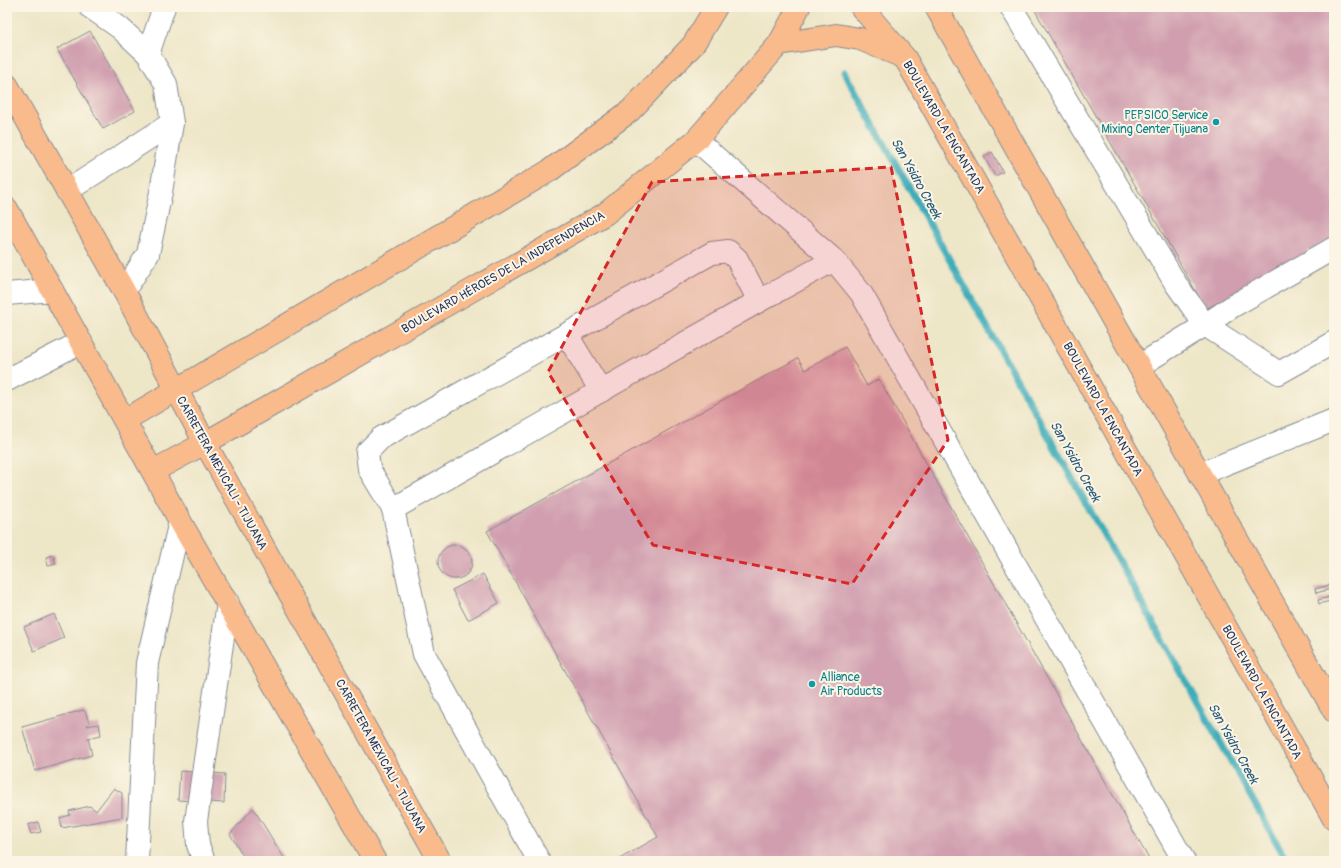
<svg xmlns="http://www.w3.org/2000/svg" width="1341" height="868" viewBox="0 0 1341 868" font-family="Pangolin,sans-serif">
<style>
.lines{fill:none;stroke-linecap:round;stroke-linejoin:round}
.stream{stroke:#3eadba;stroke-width:7}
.building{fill:#d09eaf}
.minor-casing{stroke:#848a92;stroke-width:24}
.major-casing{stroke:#848a92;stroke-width:24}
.highway-casing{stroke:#848a92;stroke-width:24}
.minor{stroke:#fff;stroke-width:22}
.major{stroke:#fabb8c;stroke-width:22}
.highway{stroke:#fabb8c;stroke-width:22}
.marked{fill:#d62828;fill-opacity:0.2;stroke:#d62828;stroke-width:3;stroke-dasharray:8 5;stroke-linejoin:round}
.culture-dot{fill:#0f9aa8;stroke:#fcf5e5;stroke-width:1.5}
.labels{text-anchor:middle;stroke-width:4;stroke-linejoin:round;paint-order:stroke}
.culture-label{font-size:12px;fill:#0d838f;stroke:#fcf5e5;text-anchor:end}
.street-label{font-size:12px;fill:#1b2f5e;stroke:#fcf5e5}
.water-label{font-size:13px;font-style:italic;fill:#275b7e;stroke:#fcf5e5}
</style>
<rect width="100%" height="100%" fill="#fcf5e5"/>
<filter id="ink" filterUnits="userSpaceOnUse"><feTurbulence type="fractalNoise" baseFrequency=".025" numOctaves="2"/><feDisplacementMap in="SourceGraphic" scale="8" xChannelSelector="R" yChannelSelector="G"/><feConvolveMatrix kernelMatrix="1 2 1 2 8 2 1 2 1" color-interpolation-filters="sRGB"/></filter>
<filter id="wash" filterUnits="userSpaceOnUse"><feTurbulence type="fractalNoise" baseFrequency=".012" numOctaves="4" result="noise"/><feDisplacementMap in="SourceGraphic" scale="16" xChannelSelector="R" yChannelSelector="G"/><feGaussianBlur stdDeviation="0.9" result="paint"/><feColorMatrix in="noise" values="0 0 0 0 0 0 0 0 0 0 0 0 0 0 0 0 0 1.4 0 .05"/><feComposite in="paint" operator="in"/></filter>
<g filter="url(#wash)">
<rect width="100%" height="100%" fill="#ede6c7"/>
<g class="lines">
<!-- stream -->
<path class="stream" d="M 844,72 L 1287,861"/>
</g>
<g id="blocks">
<!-- building -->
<g class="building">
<path d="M 1033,7 L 1334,7 L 1334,237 L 1206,309 Z"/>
<path d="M 90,31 L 135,111 L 103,129 L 57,49 Z"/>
<path d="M 992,152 L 1003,172 L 995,176 L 984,157 Z"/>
<path d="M 845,347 L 867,386 L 879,379 L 1150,861 L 616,861 L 658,837 L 487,531 L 798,358 L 805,370 Z"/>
<circle cx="455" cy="562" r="17"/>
<path d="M 53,555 L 56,564 L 48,566 L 46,557 Z"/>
<path d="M 483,574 L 499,603 L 468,620 L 452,590 Z"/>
<path d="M 1330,585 L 1331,589 L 1316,593 L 1315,589 Z"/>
<path d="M 1334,596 L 1334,600 L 1319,604 L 1318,600 Z"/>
<path d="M 54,614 L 64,638 L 34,651 L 24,627 Z"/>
<path d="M 83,710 L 86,713 L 89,723 L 87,726 L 99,724 L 101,735 L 88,738 L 92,755 L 35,771 L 22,727 Z"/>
<path d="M 180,771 L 225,774 L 224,803 L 178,800 Z"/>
<path d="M 114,788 L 122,793 L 122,817 L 62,828 L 60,818 L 70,815 L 69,811 L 90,806 L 96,811 Z"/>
<path d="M 253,808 L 286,861 L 246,861 L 230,834 Z"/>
<path d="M 38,822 L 41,832 L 31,834 L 28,825 Z"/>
</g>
</g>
</g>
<g filter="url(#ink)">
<use href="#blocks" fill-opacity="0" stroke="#848a92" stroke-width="1"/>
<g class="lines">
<defs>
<g id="minor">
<path d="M 90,7 L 120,28 L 148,54 L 166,84 L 172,123 L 161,192 L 148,254 L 124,291"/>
<path d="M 1011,7 L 1176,284 L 1205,325 L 1279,373 L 1334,342"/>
<path d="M 148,54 L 164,7"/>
<path d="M 696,140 L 834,260 L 861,293 L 1184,861"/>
<path d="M 67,191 L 172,123"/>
<path d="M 7,294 L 52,290"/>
<path d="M 567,335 L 601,391"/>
<path d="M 1139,366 L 1205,325 L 1233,306 L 1334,248"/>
<path d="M 7,380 L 81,342"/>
<path d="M 1200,474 L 1334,420"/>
<path d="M 393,509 L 759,301 L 834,260"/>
<path d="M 137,861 L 147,663 L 180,521"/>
<path d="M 204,861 L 198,845 L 196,821 L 228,603"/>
<path d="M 539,861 L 424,654 L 393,509 L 369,469 L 367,452 L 381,438 L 712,253 L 728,251 L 737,259 L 759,301"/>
</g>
<g id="major">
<path d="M 861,7 L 905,58 L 1334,819"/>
<path d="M 936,7 L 1334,711"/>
<path d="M 779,44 L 836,35 L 860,39 L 901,56"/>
<path d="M 125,420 L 549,171 L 630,111 L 693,45 L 716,7"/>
<path d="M 153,471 L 205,443 L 605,214 L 696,140 L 779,44 L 799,7"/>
</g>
<g id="highway">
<path d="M 7,85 L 124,291 L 205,443 L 440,861"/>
<path d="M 7,209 L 180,521 L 375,861"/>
</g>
</defs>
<!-- minor casing -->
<use href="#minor" class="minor-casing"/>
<!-- major casing -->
<use href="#major" class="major-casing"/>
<!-- highway casing -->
<use href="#highway" class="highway-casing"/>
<!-- minor -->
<use href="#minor" class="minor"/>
<!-- major -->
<use href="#major" class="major"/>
<!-- highway -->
<use href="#highway" class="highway"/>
</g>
</g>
<!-- marked area -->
<path class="marked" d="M 891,167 L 948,440 L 852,584 L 653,545 L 548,372 L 652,182 Z"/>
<!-- markers -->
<g class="culture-dot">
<circle cx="1216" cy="122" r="4"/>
<circle cx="812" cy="684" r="4"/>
</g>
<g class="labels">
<!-- culture labels -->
<g class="culture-label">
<text x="1208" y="119">PEPSICO Service<tspan x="1208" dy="14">Mixing Center Tijuana</tspan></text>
<text x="820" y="681" text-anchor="start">Alliance<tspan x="820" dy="14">Air Products</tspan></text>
</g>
<!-- street labels -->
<g class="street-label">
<text transform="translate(944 127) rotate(60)" y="4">BOULEVARD LA ENCANTADA</text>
<text transform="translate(503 272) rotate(-30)" y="4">BOULEVARD HÉROES DE LA INDEPENDENCIA</text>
<text transform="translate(1103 409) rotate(61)" y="4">BOULEVARD LA ENCANTADA</text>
<text transform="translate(222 473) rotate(61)" y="4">CARRETERA MEXICALI - TIJUANA</text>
<text transform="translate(1262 692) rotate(61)" y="4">BOULEVARD LA ENCANTADA</text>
<text transform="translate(381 756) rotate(61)" y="4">CARRETERA MEXICALI - TIJUANA</text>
</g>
<!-- water labels -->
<g class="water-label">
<text transform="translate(917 178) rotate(61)" y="5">San Ysidro Creek</text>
<text transform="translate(1076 461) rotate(61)" y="5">San Ysidro Creek</text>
<text transform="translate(1234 743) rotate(61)" y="5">San Ysidro Creek</text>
</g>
</g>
<!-- margin -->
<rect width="1341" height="868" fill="none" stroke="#fcf5e5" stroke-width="24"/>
</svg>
